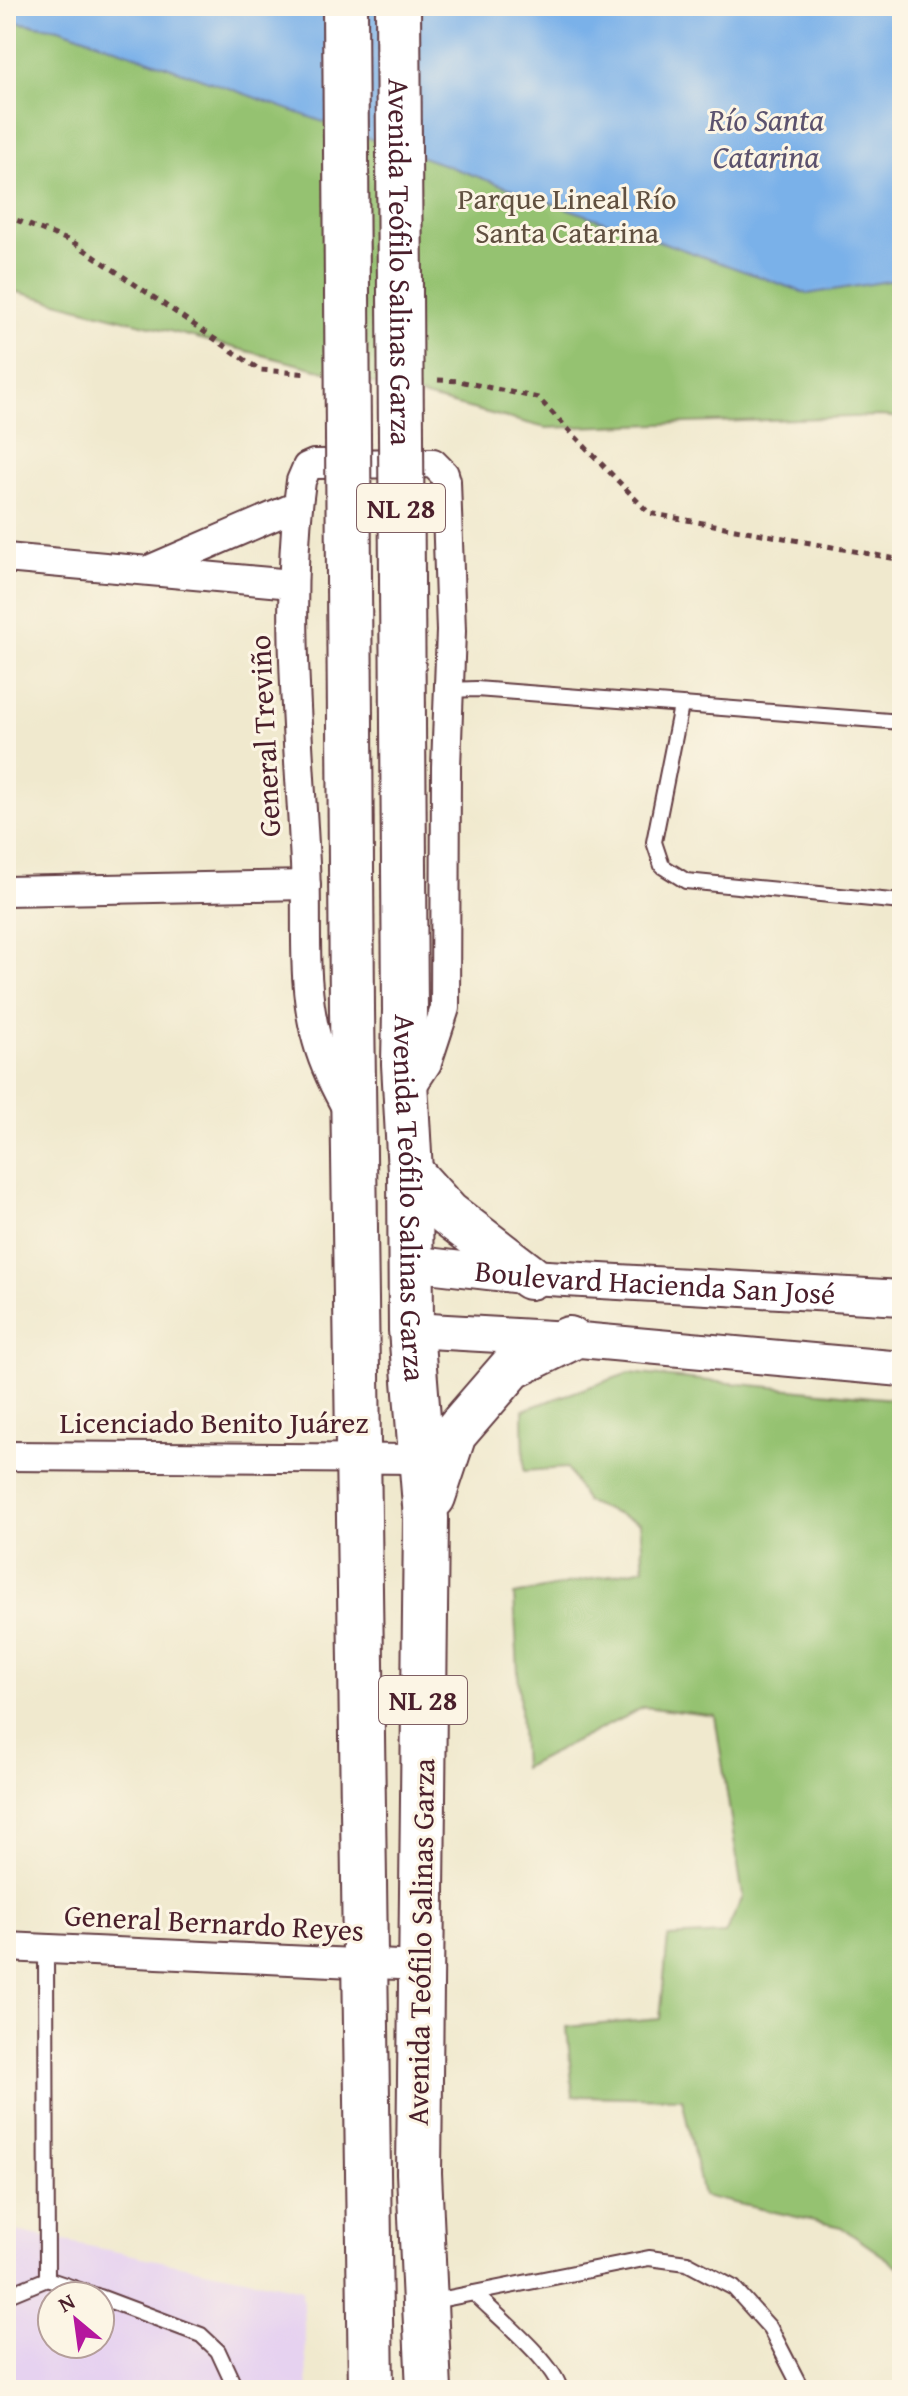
<svg xmlns="http://www.w3.org/2000/svg" width="908" height="2396" viewBox="0 0 908 2396" font-family="'Gentium Book Plus',serif">
<style>
.built{fill:#e6d2f0;fill-rule:evenodd}
.green{fill:#95c271;stroke:#70704e;stroke-width:2}
.water{fill:#7ab1e9;stroke:#62688a;stroke-width:2}
.lines{fill:none;stroke-linecap:round;stroke-linejoin:round}
.service-casing{stroke:#633d43;stroke-width:18}
.minor-casing{stroke:#633d43;stroke-width:32}
.tertiary-casing{stroke:#633d43;stroke-width:38}
.primary-casing{stroke:#633d43;stroke-width:48}
.path{stroke:#633d43;stroke-width:5;stroke-dasharray:6 6;stroke-linecap:butt}
.service{stroke:#fff;stroke-width:14}
.minor{stroke:#fff;stroke-width:28}
.tertiary{stroke:#fff;stroke-width:34}
.primary{stroke:#fff;stroke-width:44}
.primary-bridge-casing{stroke:#633d43;stroke-width:48;stroke-linecap:butt}
.primary-bridge{stroke:#fff;stroke-width:44}
.labels{text-anchor:middle;stroke-width:6;stroke-linejoin:round;paint-order:stroke}
.shield{fill:#fcf5e5;stroke:#7f5f63;stroke-width:2}
.shield-label{font-size:28px;font-weight:bold;fill:#4a1f2b}
.park-label{font-size:30px;fill:#605040;stroke:#fcf5e5}
.street-label{font-size:30px;fill:#4a1f2b;stroke:#fcf5e5}
.water-label{font-size:32px;font-style:italic;fill:#5b526e;stroke:#fcf5e5}
</style>
<rect width="100%" height="100%" fill="#fcf5e5"/>
<filter id="ink" filterUnits="userSpaceOnUse"><feTurbulence type="fractalNoise" baseFrequency=".0125" numOctaves="2"/><feDisplacementMap in="SourceGraphic" scale="16" xChannelSelector="R" yChannelSelector="G"/><feConvolveMatrix kernelMatrix="1 2 1 2 8 2 1 2 1" color-interpolation-filters="sRGB"/></filter>
<filter id="wash" filterUnits="userSpaceOnUse"><feTurbulence type="fractalNoise" baseFrequency=".006" numOctaves="4" result="noise"/><feDisplacementMap in="SourceGraphic" scale="32" xChannelSelector="R" yChannelSelector="G"/><feGaussianBlur stdDeviation="1.8" result="paint"/><feColorMatrix in="noise" values="0 0 0 0 0 0 0 0 0 0 0 0 0 0 0 0 0 1.4 0 .05"/><feComposite in="paint" operator="in"/></filter>
<g filter="url(#wash)">
<rect width="100%" height="100%" fill="#f0e9ce"/>
<!-- built -->
<path class="built" d="M 16,2231 L 302,2290 L 308,2390 L 6,2390 L 6,2236 ZM 52,2296 L 100,2296 L 100,2344 L 52,2344 Z"/>
<!-- green -->
<g class="green">
<path d="M 6,6 L 902,6 L 902,418 L 880,416 L 546,428 L 6,289 Z"/>
<path d="M 629,1373 L 902,1400 L 902,2269 L 841,2227 L 703,2196 L 682,2098 L 573,2096 L 567,2027 L 660,2019 L 668,1937 L 725,1934 L 743,1897 L 715,1716 L 644,1707 L 523,1768 L 514,1595 L 644,1568 L 640,1523 L 586,1502 L 567,1468 L 524,1471 L 523,1410 Z"/>
</g>
<!-- water -->
<path class="water" d="M 6,6 L 902,6 L 902,279 L 808,294 L 59,28 L 6,21 Z"/>
</g>
<g filter="url(#ink)">
<g class="lines">
<defs>
<g id="service">
<path d="M 449,690 L 476,689 L 902,722"/>
<path d="M 681,706 L 654,842 L 662,866 L 686,881 L 902,902"/>
<path d="M 46,1949 L 47,2279"/>
<path d="M 474,2293 C 495,2314 556,2364 560,2390"/>
<path d="M 6,2296 L 47,2279 L 97,2296"/>
<path d="M 100,2297 L 201,2335 L 218,2351 L 236,2390"/>
<path d="M 429,2302 L 649,2258 L 687,2263 L 734,2288 L 770,2328 L 802,2390"/>
</g>
<g id="minor">
<path d="M 6,558 L 292,584"/>
<path d="M 151,569 L 297,506"/>
<path d="M 6,891 L 306,885"/>
<path d="M 349,1113 C 336,1089 324,1066 317,1040 C 301,983 308,923 305,864 C 299,740 284,604 301,481 L 307,467 L 314,464 L 433,463 L 444,474 L 446,481 L 451,631 L 446,767 L 445,1008 L 427,1063 L 406,1095"/>
<path d="M 6,1456 L 422,1459"/>
<path d="M 6,1947 L 420,1966"/>
</g>
<g id="tertiary">
<path id="s1" d="M 410,1263 L 530,1277 L 902,1298"/>
<path d="M 411,1330 L 569,1339 L 902,1369"/>
</g>
<g id="primary">
<path d="M 352,1009 L 371,2390"/>
<path id="s2" d="M 405,1010 L 404,1064 L 410,1172 L 411,1330 L 426,1518 L 419,2173 L 429,2390"/>
<path d="M 410,1172 L 448,1214 L 530,1277"/>
<path d="M 433,1497 L 454,1434 L 512,1367 L 569,1339"/>
</g>
</defs>
<!-- service casing -->
<use href="#service" class="service-casing"/>
<!-- minor casing -->
<use href="#minor" class="minor-casing"/>
<!-- tertiary casing -->
<use href="#tertiary" class="tertiary-casing"/>
<!-- primary casing -->
<use href="#primary" class="primary-casing"/>
<!-- path -->
<g class="path">
<path d="M 6,216 L 73,242 L 260,370 L 309,374"/>
<path d="M 438,380 L 459,381 L 538,398 L 649,513 L 902,560"/>
</g>
<!-- service -->
<use href="#service" class="service"/>
<!-- minor -->
<use href="#minor" class="minor"/>
<!-- tertiary -->
<use href="#tertiary" class="tertiary"/>
<!-- primary -->
<use href="#primary" class="primary"/>
<defs>
<g id="primary-bridge">
<path d="M 345,6 L 352,1009"/>
<path id="s3" d="M 398,6 L 405,1010"/>
</g>
</defs>
<!-- primary-bridge casing -->
<use href="#primary-bridge" class="primary-bridge-casing"/>
<!-- primary-bridge -->
<use href="#primary-bridge" class="primary-bridge"/>
</g>
</g>
<g class="labels">
<!-- shield labels -->
<g class="shield">
<rect x="357" y="484" width="88" height="48" rx="6"/>
<rect x="379" y="1676" width="88" height="48" rx="6"/>
</g>
<g class="shield-label">
<text x="401" y="518">NL 28</text>
<text x="423" y="1710">NL 28</text>
</g>
<!-- park labels -->
<g class="park-label">
<text x="567" y="209">Parque Lineal Río<tspan x="567" dy="34">Santa Catarina</tspan></text>
</g>
<!-- street labels -->
<g class="street-label">
<text dy="10" stroke="none"><textPath href="#s3" startOffset="256">Avenida Teófilo Salinas Garza</textPath></text>
<text transform="translate(265 736) rotate(-93)" y="10">General Treviño</text>
<text dy="10" stroke="none"><textPath href="#s2" startOffset="188">Avenida Teófilo Salinas Garza</textPath></text>
<text dy="10" stroke="none"><textPath href="#s1" startOffset="246">Boulevard Hacienda San José</textPath></text>
<text x="214" y="1433">Licenciado Benito Juárez</text>
<text transform="translate(214 1923) rotate(3)" y="10">General Bernardo Reyes</text>
<text transform="translate(421 1942) rotate(-89)" y="10">Avenida Teófilo Salinas Garza</text>
</g>
<!-- water labels -->
<g class="water-label">
<text x="766" y="131">Río Santa<tspan x="766" dy="37">Catarina</tspan></text>
</g>
</g>
<!-- margin -->
<rect width="908" height="2396" fill="none" stroke="#fcf5e5" stroke-width="32"/>
<!-- north arrow -->
<g transform="translate(76 2320) rotate(331)"><circle r="38" fill="#fcf5e5" stroke="#b59f9b" stroke-width="2"/>
<path d="M0-6L14 30L0 20L-14 30Z" fill="#b5179e"/>
<text y="-12" font-size="22" font-weight="bold" text-anchor="middle" fill="#4a1f2b">N</text>
</g>
</svg>
